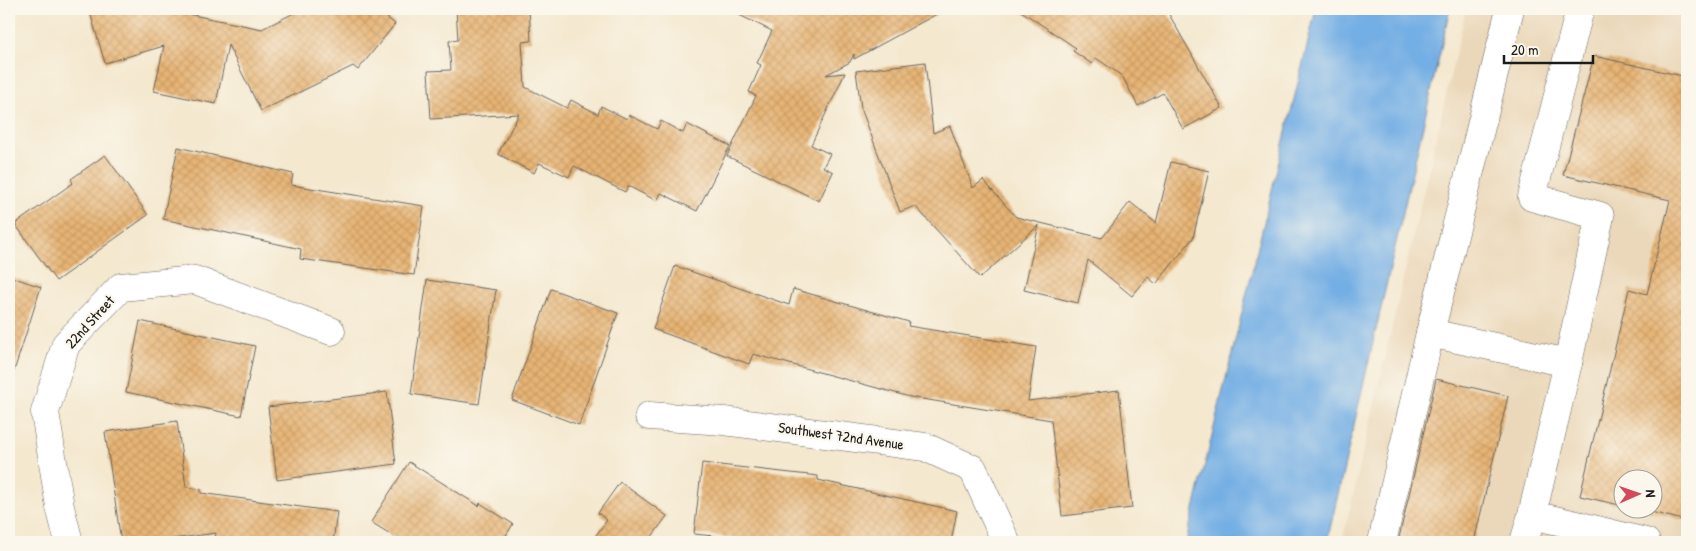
<svg xmlns="http://www.w3.org/2000/svg" width="1696" height="551" viewBox="0 0 1696 551" font-family="'Patrick Hand',sans-serif">
<style>
.built{fill:#ebd8ba;fill-rule:evenodd}
.water{fill:#73aee4;stroke:#486580}
.building{fill:url(#building-cross-hatch)}
.lines{fill:none;stroke-linecap:round;stroke-linejoin:round}
.minor-casing{stroke:#68635b;stroke-width:29}
.minor{stroke:#fff;stroke-width:28}
.labels{text-anchor:middle;stroke-width:4.5;stroke-linejoin:round;paint-order:stroke}
.street-label{font-size:15px;fill:#1c1c1c;stroke:#fbf7ec}
</style>
<defs>
<pattern id="building-cross-hatch" width="8" height="8" patternUnits="userSpaceOnUse" patternTransform="scale(1.25)"><rect width="8" height="8" fill="#e7b474"/><path d="M0 0l8 8M0 8l8-8" fill="none" stroke="#c69a64"/></pattern>
</defs>
<rect width="100%" height="100%" fill="#fbf7ec"/>
<filter id="ink" filterUnits="userSpaceOnUse"><feTurbulence type="fractalNoise" baseFrequency=".02" numOctaves="2"/><feDisplacementMap in="SourceGraphic" scale="10" xChannelSelector="R" yChannelSelector="G"/><feConvolveMatrix kernelMatrix="1 2 1 2 8 2 1 2 1" color-interpolation-filters="sRGB"/></filter>
<filter id="wash" filterUnits="userSpaceOnUse"><feTurbulence type="fractalNoise" baseFrequency=".0096" numOctaves="4" result="noise"/><feDisplacementMap in="SourceGraphic" scale="20" xChannelSelector="R" yChannelSelector="G"/><feGaussianBlur stdDeviation="1.12" result="paint"/><feColorMatrix in="noise" values="0 0 0 0 0 0 0 0 0 0 0 0 0 0 0 0 0 1.4 0 .05"/><feComposite in="paint" operator="in"/></filter>
<g filter="url(#wash)">
<rect width="100%" height="100%" fill="#f4e8cf"/>
<!-- built -->
<path class="built" d="M 1466,9 L 1687,9 L 1687,542 L 1342,542 ZM 1624,478 L 1654,478 L 1654,508 L 1624,508 Z"/>
<!-- water -->
<path class="water" d="M 1316,9 L 1450,9 L 1327,542 L 1186,542 Z"/>
<g id="blocks">
<!-- building -->
<g class="building">
<path d="M 89,9 L 163,9 L 262,29 L 302,9 L 376,9 L 395,24 L 358,70 L 353,66 L 261,111 L 228,45 L 216,104 L 154,91 L 164,46 L 105,63 Z"/>
<path d="M 456,9 L 529,9 L 531,41 L 522,42 L 525,87 L 567,108 L 571,100 L 598,114 L 601,106 L 627,119 L 629,115 L 657,129 L 661,121 L 683,133 L 687,124 L 730,146 L 697,211 L 661,193 L 657,201 L 628,186 L 625,192 L 574,166 L 569,177 L 539,163 L 534,173 L 498,154 L 519,114 L 431,119 L 428,71 L 451,70 L 449,41 L 458,40 Z"/>
<path d="M 727,9 L 946,9 L 854,59 L 854,54 L 850,62 L 826,75 L 845,73 L 811,145 L 830,154 L 823,167 L 833,172 L 819,201 L 727,156 L 756,96 L 749,92 L 761,65 L 757,63 L 772,31 Z"/>
<path d="M 1018,9 L 1166,9 L 1222,108 L 1183,129 L 1163,93 L 1138,106 L 1122,76 L 1096,58 L 1092,64 L 1073,51 L 1076,48 Z"/>
<path d="M 1594,56 L 1687,77 L 1687,521 L 1635,508 L 1654,508 L 1654,478 L 1624,478 L 1624,506 L 1580,496 L 1629,289 L 1647,294 L 1670,200 L 1563,175 Z"/>
<path d="M 925,62 L 933,133 L 950,126 L 973,188 L 983,180 L 1016,217 L 1102,238 L 1130,202 L 1156,223 L 1171,162 L 1209,171 L 1193,238 L 1156,284 L 1148,277 L 1132,296 L 1088,260 L 1078,303 L 1024,290 L 1039,225 L 980,278 L 915,206 L 900,212 L 861,108 L 856,71 Z"/>
<path d="M 178,147 L 293,174 L 291,185 L 424,206 L 414,275 L 300,259 L 301,249 L 163,219 Z"/>
<path d="M 105,155 L 148,215 L 56,281 L 15,224 L 73,183 L 71,179 Z"/>
<path d="M 675,266 L 789,305 L 793,289 L 909,322 L 908,326 L 1036,347 L 1028,401 L 1119,390 L 1132,508 L 1062,516 L 1051,420 L 910,397 L 753,354 L 749,364 L 653,329 Z"/>
<path d="M 9,276 L 41,287 L 14,371 L 9,370 Z"/>
<path d="M 427,280 L 496,290 L 479,404 L 411,394 Z"/>
<path d="M 551,289 L 618,313 L 579,425 L 512,400 Z"/>
<path d="M 140,321 L 255,346 L 241,416 L 126,392 Z"/>
<path d="M 1436,379 L 1508,396 L 1474,542 L 1418,542 L 1399,538 Z"/>
<path d="M 387,392 L 396,464 L 277,480 L 268,407 Z"/>
<path d="M 177,421 L 186,487 L 201,489 L 201,493 L 337,512 L 333,542 L 214,542 L 216,533 L 151,542 L 121,542 L 105,432 Z"/>
<path d="M 409,462 L 479,506 L 480,503 L 513,524 L 502,542 L 403,542 L 371,522 Z"/>
<path d="M 702,463 L 818,476 L 818,480 L 957,511 L 951,542 L 771,542 L 694,534 Z"/>
<path d="M 620,482 L 667,516 L 648,542 L 591,542 L 607,520 L 598,513 Z"/>
</g>
</g>
</g>
<g filter="url(#ink)">
<use href="#blocks" fill-opacity="0" stroke="#68635b" stroke-width="1"/>
<g class="lines">
<defs>
<g id="minor">
<path d="M 1430,333 L 1510,9"/>
<path d="M 1568,363 L 1600,216 L 1532,197 L 1580,9"/>
<path d="M 649,416 L 724,421 L 925,447 L 973,469 L 1006,542"/>
<path d="M 69,542 L 60,507 L 45,412 L 66,344 L 121,287 L 195,280 L 331,331"/>
<path d="M 1382,542 L 1430,333 L 1568,363 L 1532,515 L 1581,526"/>
<path d="M 1524,542 L 1532,515"/>
<path d="M 1578,542 L 1581,526 L 1646,542"/>
</g>
</defs>
<!-- minor casing -->
<use href="#minor" class="minor-casing"/>
<!-- minor -->
<use href="#minor" class="minor"/>
</g>
</g>
<g class="labels">
<!-- street labels -->
<g class="street-label">
<text transform="translate(90 322) rotate(-48)" y="5">22nd Street</text>
<text transform="translate(841 436) rotate(8)" y="5">Southwest 72nd Avenue</text>
</g>
</g>
<!-- margin -->
<rect width="1696" height="551" fill="none" stroke="#fbf7ec" stroke-width="30"/>
<!-- north arrow -->
<g transform="translate(1638 494) rotate(88)"><circle r="24" fill="#fbf7ec" stroke="#a29f99"/>
<path d="M0-4L9 19L0 12L-9 19Z" fill="#d1495b"/>
<text y="-8" font-size="14" font-weight="bold" text-anchor="middle" fill="#1c1c1c">N</text>
</g>
<!-- scale -->
<path d="M1504 55v8h89v-8" fill="none" stroke="#1c1c1c" stroke-width="2.5"/>
<text x="1511" y="55" font-size="15" fill="#1c1c1c" stroke="#fbf7ec" stroke-width="4" paint-order="stroke">20 m</text>
</svg>
